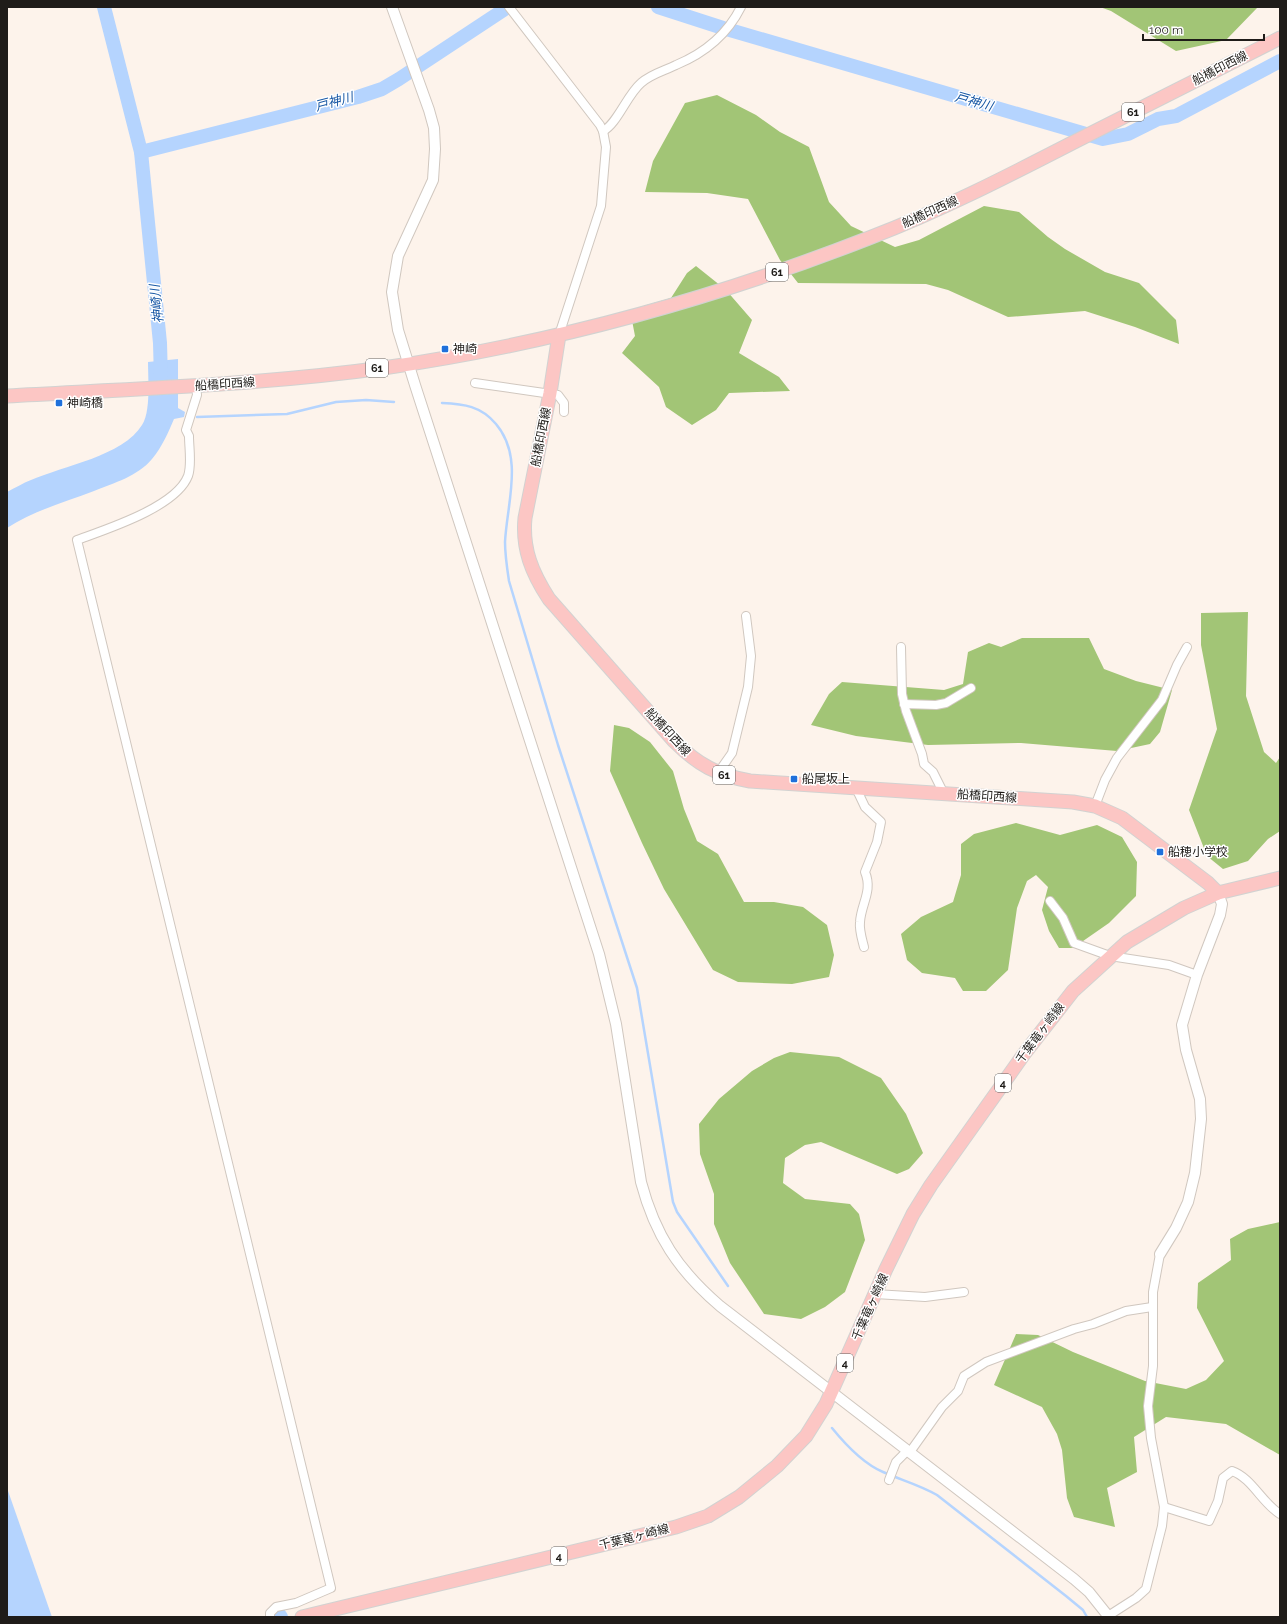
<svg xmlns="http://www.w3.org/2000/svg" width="1287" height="1624" viewBox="0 0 1287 1624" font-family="Raleway,'Noto Sans JP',sans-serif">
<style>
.forest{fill:#a2c576}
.water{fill:#b5d4fe}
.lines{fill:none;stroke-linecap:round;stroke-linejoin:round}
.stream{stroke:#b5d4fe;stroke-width:2.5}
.river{stroke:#b5d4fe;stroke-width:14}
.minor-casing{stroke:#d0c7bf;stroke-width:10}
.tertiary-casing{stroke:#d0c7bf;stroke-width:12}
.primary-casing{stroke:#d2d2d1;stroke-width:15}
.minor{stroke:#fff;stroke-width:8}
.tertiary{stroke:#fff;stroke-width:10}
.primary{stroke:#fcc6c4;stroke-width:13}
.poi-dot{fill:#1f70db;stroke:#fff;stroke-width:1.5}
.labels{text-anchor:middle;stroke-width:3;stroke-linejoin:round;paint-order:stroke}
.shield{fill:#fff;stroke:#62605e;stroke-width:1}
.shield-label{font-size:11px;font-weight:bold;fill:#1f1c19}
.street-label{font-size:12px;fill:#1f1c19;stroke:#fff}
.poi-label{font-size:12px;fill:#1f1c19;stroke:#fff;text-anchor:start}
.water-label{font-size:13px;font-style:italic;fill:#1556a4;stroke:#fff}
</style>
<rect width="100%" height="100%" fill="#fdf3eb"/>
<!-- forest -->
<g class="forest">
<path d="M 1100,7 L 1258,7 L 1226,40 L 1176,51 L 1111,11 Z"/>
<path d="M 717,95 L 756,115 L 780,132 L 809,147 L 829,202 L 851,226 L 895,247 L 919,240 L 984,206 L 1019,212 L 1048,237 L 1065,249 L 1105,272 L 1139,283 L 1176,320 L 1179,344 L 1135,327 L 1085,311 L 1008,317 L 948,290 L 926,284 L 798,283 L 780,260 L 748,199 L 707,193 L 645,192 L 653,161 L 685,103 Z"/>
<path d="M 696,266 L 726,290 L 752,320 L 739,353 L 779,377 L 790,391 L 729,393 L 716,410 L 692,425 L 666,407 L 659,387 L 622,353 L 635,336 L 630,310 L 671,298 L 687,273 Z"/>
<path d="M 1248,612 L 1246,696 L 1264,752 L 1276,763 L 1280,757 L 1280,831 L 1268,839 L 1248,861 L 1223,869 L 1207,856 L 1189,810 L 1217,729 L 1201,645 L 1201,613 Z"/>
<path d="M 1022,638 L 1089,638 L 1104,669 L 1136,681 L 1172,690 L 1160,732 L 1150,744 L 1117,751 L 1021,743 L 928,745 L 856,736 L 811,725 L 829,694 L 842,682 L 944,690 L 963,684 L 968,652 L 989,643 L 1001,647 Z"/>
<path d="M 614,725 L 629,728 L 650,742 L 673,771 L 684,809 L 697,841 L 718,854 L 744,902 L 774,902 L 803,907 L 827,925 L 834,955 L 829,977 L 792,984 L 738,982 L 713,970 L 664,889 L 642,843 L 610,771 Z"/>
<path d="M 1016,823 L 1060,835 L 1097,825 L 1122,837 L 1137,862 L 1136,896 L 1109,923 L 1073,948 L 1059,948 L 1049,931 L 1042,910 L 1048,887 L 1036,875 L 1027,881 L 1017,908 L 1008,970 L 986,991 L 963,991 L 955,978 L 922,973 L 907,960 L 901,934 L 921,917 L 953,902 L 961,875 L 961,844 L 974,834 Z"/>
<path d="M 790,1052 L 839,1057 L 881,1078 L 906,1114 L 923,1153 L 909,1169 L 897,1174 L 821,1142 L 805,1145 L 785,1158 L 783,1183 L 805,1199 L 850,1204 L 859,1214 L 865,1240 L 845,1292 L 825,1307 L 801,1319 L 764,1314 L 730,1263 L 714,1224 L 714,1194 L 700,1154 L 699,1124 L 719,1099 L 752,1071 L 774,1058 Z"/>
<path d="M 1280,1222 L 1280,1455 L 1226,1424 L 1166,1417 L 1134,1437 L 1137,1472 L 1107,1488 L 1115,1527 L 1074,1517 L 1067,1498 L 1062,1450 L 1057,1434 L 1042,1407 L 994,1385 L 1016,1334 L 1038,1335 L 1073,1352 L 1145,1381 L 1186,1389 L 1206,1380 L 1224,1361 L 1197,1308 L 1198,1283 L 1231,1260 L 1230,1239 L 1248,1229 Z"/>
</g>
<!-- water -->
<g class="water">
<path d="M 178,359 L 178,408 L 185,412 L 184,417 L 174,419 C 168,433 162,447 152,459 C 138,476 114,483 94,491 C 65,502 33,511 7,528 L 7,492 C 15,488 23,483 31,480 C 63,466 123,456 142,425 C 151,412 148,378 148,362 Z"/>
<path d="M 7,1488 L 52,1617 L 7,1617 Z"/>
</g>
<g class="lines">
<!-- stream -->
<g class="stream">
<path d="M 442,403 C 464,404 481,406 496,424 C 524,457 507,503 505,542 C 505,555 507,568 509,581 L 558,745 L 637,988 L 673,1202 L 677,1212 L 728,1286"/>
<path d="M 197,417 L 287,414 L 336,402 L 366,400 L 394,402"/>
<path d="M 832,1428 C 845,1444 864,1464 883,1472 C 901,1480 920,1485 937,1495 L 1066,1596 L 1083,1610 L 1087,1617"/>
</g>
<!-- river -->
<g class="river">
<path d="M 104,7 L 141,152 L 160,343 L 161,379"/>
<path d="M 658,7 L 723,28 L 1103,139 L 1128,134 L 1158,119 L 1176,116 L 1280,61"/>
<path d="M 141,152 L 358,97 L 382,89 L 399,79 L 508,7"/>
<path d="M 278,1613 L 281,1617"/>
</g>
<defs>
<g id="minor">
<path d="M 509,7 L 600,125 L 603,131 L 606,147 L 601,206 L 559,335"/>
<path d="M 603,131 C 617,124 627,95 641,83 C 651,74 664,71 676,65 C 705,53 727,35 741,7"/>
<path d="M 475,383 L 558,395 L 564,403 L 564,412"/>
<path d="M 196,385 L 197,395 L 186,430 L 189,436 C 189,448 192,465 188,476 C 176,507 107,529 77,540 L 331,1588 L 296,1603 L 276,1607 L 270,1613 L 270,1617"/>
<path d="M 901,647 L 902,694 L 906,711 L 922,754 L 924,764 L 933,772 L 944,794"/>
<path d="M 904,704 L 936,705 L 946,703 L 971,688"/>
<path d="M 718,773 L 732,753 L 748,687 L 751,656 L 746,616"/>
<path d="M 856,788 L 865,807 L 881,822 L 877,842 L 865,872 C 873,891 861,904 860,922 C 859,930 862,939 864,947"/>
<path d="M 1095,806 L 1105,780 L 1117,758 L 1162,700 L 1177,665 L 1187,647"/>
<path d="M 1050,901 L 1063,918 L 1074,943 L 1110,956 L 1169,965 L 1197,975"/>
<path d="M 875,1294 L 925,1297 L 964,1292"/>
<path d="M 910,1452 L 942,1407 L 958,1391 L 964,1376 L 986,1362 L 1074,1329 L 1093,1324 L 1126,1311 L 1152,1307"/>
<path d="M 889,1480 L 896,1462 L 908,1450"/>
<path d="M 1164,1507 L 1209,1521 L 1218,1501 L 1223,1478 L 1232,1471 C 1252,1478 1262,1503 1280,1514"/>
<path d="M 1108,1616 L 1136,1598 L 1146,1589 L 1162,1526 L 1164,1507 L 1151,1438 L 1148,1406 L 1153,1366 L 1153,1292 L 1160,1254"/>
</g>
<g id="tertiary">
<path d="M 392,7 L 429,110 L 434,128 L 435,149 L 433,180 L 398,256 L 392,292 L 398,330 L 415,385 L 599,954 L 616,1024 L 641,1182 C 655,1235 678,1270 720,1306 L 1074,1579 L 1089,1592 L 1109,1617"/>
<path d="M 1160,1254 L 1176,1228 L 1188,1202 L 1195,1173 L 1201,1119 L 1200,1099 L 1186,1050 L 1182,1025 L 1197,975 L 1220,915 L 1222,904 L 1218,893"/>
</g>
<g id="primary">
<path d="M 559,335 L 550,393 L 525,518 C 522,549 532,573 549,599 L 674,741 C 698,765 717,775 750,781 L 1073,802 L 1095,806 L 1122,818 L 1208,883 L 1218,893"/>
<path d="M 7,396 C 132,389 258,385 383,368 C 549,344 713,299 869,238 C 940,211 1008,176 1076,141 C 1144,107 1212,72 1280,38"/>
<path d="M 302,1617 L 676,1527 L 708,1516 L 739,1497 L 777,1466 L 806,1436 L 826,1404 L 886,1269 L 913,1214 L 931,1185 L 1024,1054 L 1073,991 L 1127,942 L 1184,908 L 1218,893 L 1280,878"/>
</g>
</defs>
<!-- minor casing -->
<use href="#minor" class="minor-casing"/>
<!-- tertiary casing -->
<use href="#tertiary" class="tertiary-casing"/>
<!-- primary casing -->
<use href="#primary" class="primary-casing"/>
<!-- minor -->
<use href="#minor" class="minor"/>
<!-- tertiary -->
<use href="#tertiary" class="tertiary"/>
<!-- primary -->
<use href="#primary" class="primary"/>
</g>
<!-- markers -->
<g class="poi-dot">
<rect x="441" y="345" width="8" height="8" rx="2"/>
<rect x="55" y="399" width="8" height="8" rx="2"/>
<rect x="790" y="775" width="8" height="8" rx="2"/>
<rect x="1156" y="848" width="8" height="8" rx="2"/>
</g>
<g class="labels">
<!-- shield labels -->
<g class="shield">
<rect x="1122" y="103" width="22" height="18" rx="3"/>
<rect x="766" y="263" width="22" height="18" rx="3"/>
<rect x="366" y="359" width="22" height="18" rx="3"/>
<rect x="713" y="766" width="22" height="18" rx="3"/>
<rect x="995" y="1074" width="16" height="18" rx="3"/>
<rect x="837" y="1354" width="16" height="18" rx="3"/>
<rect x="551" y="1547" width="16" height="18" rx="3"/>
</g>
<g class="shield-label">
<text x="1133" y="116">61</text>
<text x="777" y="276">61</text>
<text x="377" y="372">61</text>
<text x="724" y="779">61</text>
<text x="1003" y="1087">4</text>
<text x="845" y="1367">4</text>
<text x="559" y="1560">4</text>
</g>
<!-- street labels -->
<g class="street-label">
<text transform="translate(1220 68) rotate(-27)" y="4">船橋印西線</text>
<text transform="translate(930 212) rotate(-24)" y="4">船橋印西線</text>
<text transform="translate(225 384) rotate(-4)" y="4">船橋印西線</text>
<text transform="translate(541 437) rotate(-79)" y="4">船橋印西線</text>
<text transform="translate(668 732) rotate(47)" y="4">船橋印西線</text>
<text transform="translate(987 796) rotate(4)" y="4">船橋印西線</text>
<text transform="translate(1040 1033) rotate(-53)" y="4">千葉竜ヶ崎線</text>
<text transform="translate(870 1307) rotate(-66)" y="4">千葉竜ヶ崎線</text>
<text transform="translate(634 1537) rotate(-14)" y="4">千葉竜ヶ崎線</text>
</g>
<!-- poi labels -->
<g class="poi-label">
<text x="453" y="353">神崎</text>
<text x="67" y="407">神崎橋</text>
<text x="802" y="783">船尾坂上</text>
<text x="1168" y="856">船穂小学校</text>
</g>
<!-- water labels -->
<g class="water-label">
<text transform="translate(334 101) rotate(-15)" y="5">戸神川</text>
<text transform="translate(974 101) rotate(16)" y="5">戸神川</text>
<text transform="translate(156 304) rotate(-96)" y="5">神崎川</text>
</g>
</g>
<!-- border -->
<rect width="1287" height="1624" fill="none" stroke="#1f1c19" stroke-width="16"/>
<!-- scale -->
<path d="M1143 34v6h121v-6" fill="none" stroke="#1f1c19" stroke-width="2"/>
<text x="1149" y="34" font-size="12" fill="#1f1c19" stroke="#ffffff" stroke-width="3" paint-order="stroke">100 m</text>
</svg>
